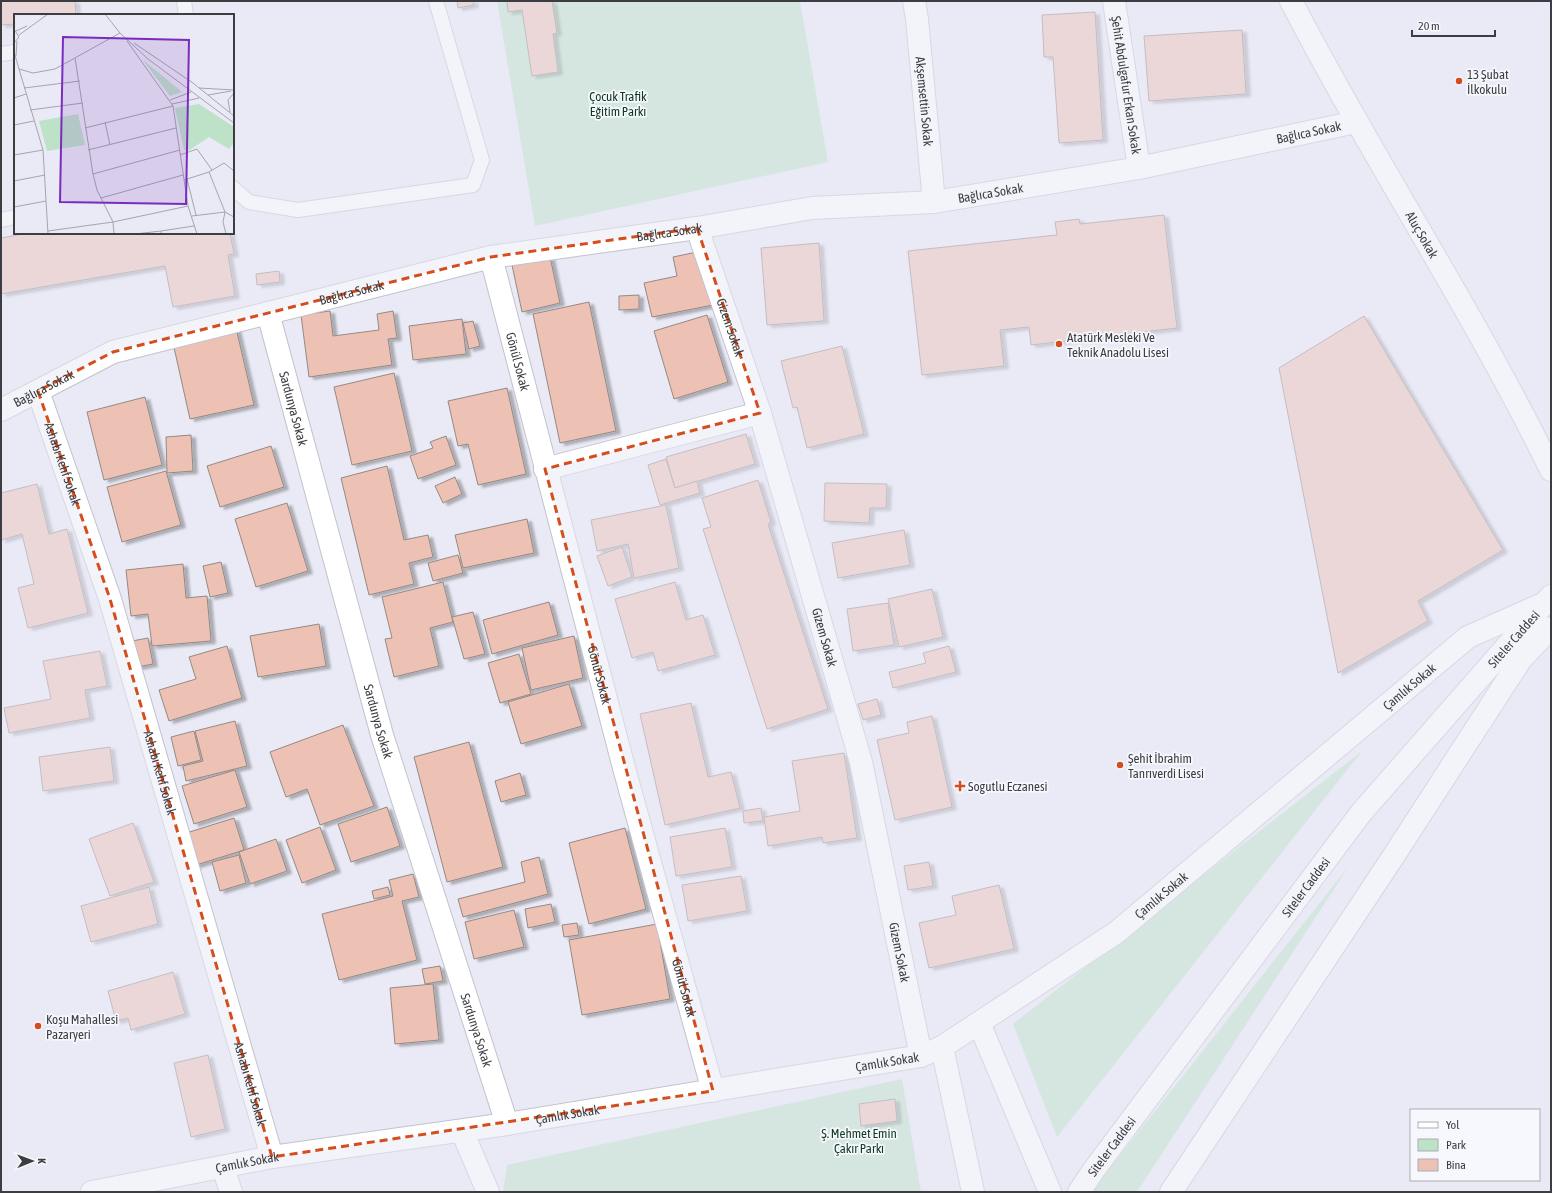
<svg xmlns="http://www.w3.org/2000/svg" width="1552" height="1193" viewBox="0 0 1552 1193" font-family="'Asap Condensed',sans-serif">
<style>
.green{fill:#bde2c8}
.building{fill:#edc1b4;stroke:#948985;filter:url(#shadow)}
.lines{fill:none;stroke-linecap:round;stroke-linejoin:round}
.lane-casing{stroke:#c1c3cd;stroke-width:16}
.street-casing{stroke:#c1c3cd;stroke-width:24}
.secondary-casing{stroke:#c1c3cd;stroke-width:24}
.lane{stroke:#fff;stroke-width:14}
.street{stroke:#fff;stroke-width:22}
.secondary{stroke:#fff;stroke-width:22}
.marked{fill:none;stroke:#d54d1d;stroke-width:3;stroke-dasharray:8 5;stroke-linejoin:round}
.poi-dot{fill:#d54d1d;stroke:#f7f8fe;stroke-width:1.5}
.labels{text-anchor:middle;stroke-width:3.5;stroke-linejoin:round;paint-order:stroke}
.poi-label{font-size:13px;fill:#3c3d41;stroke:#f7f8fe;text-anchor:start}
.street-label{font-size:13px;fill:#3c3d41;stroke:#f7f8fe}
.park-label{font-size:13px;fill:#0e3b21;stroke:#f7f8fe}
.inset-road{fill:none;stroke:#a4a5ad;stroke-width:1}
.view{fill:#7b2cbf;fill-opacity:0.15;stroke:#7b2cbf;stroke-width:2}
.inset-edge{fill:none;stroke:#3c3d41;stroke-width:2}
</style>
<defs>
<filter id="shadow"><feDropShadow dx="4.5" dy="2.5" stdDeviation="1" flood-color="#0004"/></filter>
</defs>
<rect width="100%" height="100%" fill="#e9eaf5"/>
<!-- green -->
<g class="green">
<path d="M 497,1 L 800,1 L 828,162 L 535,226 Z"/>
<path d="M 1362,751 L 1057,1137 L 1013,1024 Z"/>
<path d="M 1349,866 L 1137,1192 L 1091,1192 Z"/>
<path d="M 902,1079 L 921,1192 L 503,1192 L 507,1165 Z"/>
</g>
<!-- building -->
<g class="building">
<path d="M 1,1 L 75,1 L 76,15 L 15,15 L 15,24 L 1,25 Z"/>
<path d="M 457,1 L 473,1 L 474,5 L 458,8 Z"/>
<path d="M 507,1 L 552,1 L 557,33 L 553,34 L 558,72 L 532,76 L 522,10 L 508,12 Z"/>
<path d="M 1095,12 L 1103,140 L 1059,143 L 1053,57 L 1044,57 L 1042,15 Z"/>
<path d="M 1242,30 L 1246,94 L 1149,101 L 1144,36 Z"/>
<path d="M 1164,215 L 1177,328 L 1031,345 L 1029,327 L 1000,330 L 1004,366 L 922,375 L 908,251 L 1057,235 L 1055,222 L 1079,219 L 1080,224 Z"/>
<path d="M 29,233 L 230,233 L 234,254 L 228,255 L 235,296 L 173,307 L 165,266 L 1,294 L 1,238 Z"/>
<path d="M 819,243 L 824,321 L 767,325 L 761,248 Z"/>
<path d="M 702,251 L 713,305 L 652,317 L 644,283 L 677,276 L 673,257 Z"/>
<path d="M 550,257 L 560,303 L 522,312 L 512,265 Z"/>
<path d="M 279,271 L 280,282 L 257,285 L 256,274 Z"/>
<path d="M 639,295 L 639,309 L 619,310 L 619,296 Z"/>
<path d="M 589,302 L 616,431 L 560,443 L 533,314 Z"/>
<path d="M 330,311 L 333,336 L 379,330 L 377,314 L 393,311 L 397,338 L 388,339 L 392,365 L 309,377 L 301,315 Z"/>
<path d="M 707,315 L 728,382 L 674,399 L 654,331 Z"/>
<path d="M 1364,316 L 1503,550 L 1418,601 L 1428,621 L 1338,673 L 1279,368 Z"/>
<path d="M 462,319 L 466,354 L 413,360 L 409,326 Z"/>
<path d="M 473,321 L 480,346 L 469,349 L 463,323 Z"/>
<path d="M 236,328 L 254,405 L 190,419 L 173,343 Z"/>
<path d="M 842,346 L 864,434 L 807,448 L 797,407 L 793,408 L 781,361 Z"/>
<path d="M 394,373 L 412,451 L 352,465 L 334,387 Z"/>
<path d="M 507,388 L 526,474 L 478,485 L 468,444 L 458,446 L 448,401 Z"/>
<path d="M 145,397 L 162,465 L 104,480 L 87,412 Z"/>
<path d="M 746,434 L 755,464 L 675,488 L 666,457 Z"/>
<path d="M 191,435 L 193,471 L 167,473 L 166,437 Z"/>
<path d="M 446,436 L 456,465 L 418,479 L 410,456 L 433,448 L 430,442 Z"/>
<path d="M 271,446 L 284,487 L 220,507 L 207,466 Z"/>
<path d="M 666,459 L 675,488 L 697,481 L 700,493 L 660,505 L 648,465 Z"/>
<path d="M 387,466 L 404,540 L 428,535 L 433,557 L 409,563 L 414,584 L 369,595 L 341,478 Z"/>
<path d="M 166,471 L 181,525 L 122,542 L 107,487 Z"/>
<path d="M 455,477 L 462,494 L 443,503 L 435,486 Z"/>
<path d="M 758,480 L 771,522 L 768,524 L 828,709 L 767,729 L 703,529 L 711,527 L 702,498 Z"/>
<path d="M 825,483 L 887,484 L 886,508 L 870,508 L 869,523 L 824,521 Z"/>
<path d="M 37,484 L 49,534 L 67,529 L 88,613 L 28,628 L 18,588 L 34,584 L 22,534 L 1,540 L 1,493 Z"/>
<path d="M 287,503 L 308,571 L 256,587 L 235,519 Z"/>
<path d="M 666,505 L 679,568 L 634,578 L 628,544 L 597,551 L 591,520 Z"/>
<path d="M 527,519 L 534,553 L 463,568 L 455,535 Z"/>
<path d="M 904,530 L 910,565 L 838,578 L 832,543 Z"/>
<path d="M 622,547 L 632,577 L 608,586 L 597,556 Z"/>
<path d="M 458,555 L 463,573 L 433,581 L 428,563 Z"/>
<path d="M 221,562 L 228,593 L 210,597 L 203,566 Z"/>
<path d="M 183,564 L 186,598 L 207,596 L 211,641 L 152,646 L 148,614 L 131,616 L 126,570 Z"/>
<path d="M 443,582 L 453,622 L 430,628 L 439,666 L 394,677 L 385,639 L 392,638 L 382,597 Z"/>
<path d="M 675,582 L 686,620 L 703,615 L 715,655 L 658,671 L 653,652 L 632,658 L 615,599 Z"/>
<path d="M 932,589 L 943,637 L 899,647 L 888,599 Z"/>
<path d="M 549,602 L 558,635 L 492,654 L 483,620 Z"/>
<path d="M 888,603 L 894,645 L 853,651 L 847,609 Z"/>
<path d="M 473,612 L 485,654 L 464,659 L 452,617 Z"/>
<path d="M 319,624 L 326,666 L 258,677 L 250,636 Z"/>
<path d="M 574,636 L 583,678 L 531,690 L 522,648 Z"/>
<path d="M 148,638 L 153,664 L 137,667 L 132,641 Z"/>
<path d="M 227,646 L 242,698 L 169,721 L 159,690 L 196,679 L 189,657 Z"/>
<path d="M 949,646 L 956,672 L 893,688 L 889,672 L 926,663 L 923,653 Z"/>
<path d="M 100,651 L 107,686 L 85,690 L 90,718 L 9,733 L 4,708 L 51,699 L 43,661 Z"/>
<path d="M 519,654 L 531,694 L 500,703 L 488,663 Z"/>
<path d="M 569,684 L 582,726 L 521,744 L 508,702 Z"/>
<path d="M 877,699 L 881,715 L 863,720 L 858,704 Z"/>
<path d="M 691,703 L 708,777 L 731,772 L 740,808 L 665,825 L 640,714 Z"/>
<path d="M 932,716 L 952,807 L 895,820 L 877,740 L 909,733 L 907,722 Z"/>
<path d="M 235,721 L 247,766 L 186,781 L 183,766 L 203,761 L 195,731 Z"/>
<path d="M 343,725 L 374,806 L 320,825 L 307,789 L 286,797 L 270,752 Z"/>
<path d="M 194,731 L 201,760 L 178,766 L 171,737 Z"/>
<path d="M 469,742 L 503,867 L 447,882 L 414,757 Z"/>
<path d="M 110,747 L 114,781 L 43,791 L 39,757 Z"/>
<path d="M 844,753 L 857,838 L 823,843 L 822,837 L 768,846 L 764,817 L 800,811 L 792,761 Z"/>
<path d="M 235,770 L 247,807 L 194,824 L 182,786 Z"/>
<path d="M 520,773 L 526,795 L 501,802 L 495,781 Z"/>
<path d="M 387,807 L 400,846 L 351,862 L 338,824 Z"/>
<path d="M 761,808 L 763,821 L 744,823 L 743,811 Z"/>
<path d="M 234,818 L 244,850 L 193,866 L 183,834 Z"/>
<path d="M 133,823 L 154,882 L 110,896 L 89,839 Z"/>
<path d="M 320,827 L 336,870 L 302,883 L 286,840 Z"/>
<path d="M 625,828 L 646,909 L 589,924 L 569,843 Z"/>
<path d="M 725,828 L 732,867 L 676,876 L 670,837 Z"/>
<path d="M 276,839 L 287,871 L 250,884 L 239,852 Z"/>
<path d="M 239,855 L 246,883 L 220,891 L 212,862 Z"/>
<path d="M 539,857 L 548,894 L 463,917 L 458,899 L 525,882 L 521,862 Z"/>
<path d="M 929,862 L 933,886 L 908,890 L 904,866 Z"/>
<path d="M 413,874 L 419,897 L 402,901 L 417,960 L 339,980 L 322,914 L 393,896 L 389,880 Z"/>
<path d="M 741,876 L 747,911 L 688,921 L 682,885 Z"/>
<path d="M 999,885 L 1014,949 L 929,968 L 919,923 L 956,915 L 952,896 Z"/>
<path d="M 149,887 L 158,924 L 91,942 L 81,906 Z"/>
<path d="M 388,887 L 390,895 L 374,899 L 372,891 Z"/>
<path d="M 551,904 L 555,922 L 528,928 L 525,909 Z"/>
<path d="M 514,910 L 524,947 L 474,959 L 465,922 Z"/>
<path d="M 577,923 L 579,935 L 564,937 L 562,925 Z"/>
<path d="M 657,924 L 670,999 L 582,1015 L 569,940 Z"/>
<path d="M 440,966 L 443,981 L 425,984 L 422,969 Z"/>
<path d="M 173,972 L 185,1014 L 131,1030 L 128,1018 L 116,1021 L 108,991 Z"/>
<path d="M 433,984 L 439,1040 L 395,1044 L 390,988 Z"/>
<path d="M 208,1055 L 225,1129 L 191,1137 L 174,1063 Z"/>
<path d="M 895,1099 L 897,1121 L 861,1126 L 859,1104 Z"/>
</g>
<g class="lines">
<defs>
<g id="lane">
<path d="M 184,1 L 186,15"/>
<path d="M 1,54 L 15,52"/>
<path d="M 233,188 L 249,202 L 298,210 L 473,185 L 482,160 L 436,1"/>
<path d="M 1,220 L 15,217"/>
</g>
<g id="street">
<path id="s1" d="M 914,1 L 917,19 L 934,202"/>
<path id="s2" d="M 1114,1 L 1139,168"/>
<path id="s3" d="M 1291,1 C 1373,160 1473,310 1551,470"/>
<path id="s4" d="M 697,228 L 760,413 L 861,762 L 921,1056"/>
<path id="s5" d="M 491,257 L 624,768 L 713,1091"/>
<path id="s6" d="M 268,313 L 382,735 L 507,1124"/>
<path id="s7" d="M 38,391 L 110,599 L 272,1157"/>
<path id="s8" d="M 1,410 L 113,352 L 491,257 L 697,228 L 812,208 L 934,202 L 1139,168 L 1356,122"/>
<path d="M 545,469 L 760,413"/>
<path d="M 979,1023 L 1050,1192"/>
<path d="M 942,1047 L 973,1192"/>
<path d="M 462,1131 L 488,1192"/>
<path d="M 223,1167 L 231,1192"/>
<path id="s9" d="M 92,1192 L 272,1157 L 507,1124 L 921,1056 L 942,1047 L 1117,932 L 1468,637 L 1543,604"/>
</g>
<g id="secondary">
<path id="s10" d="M 1079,1192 L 1093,1171 L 1361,813 L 1551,596"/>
<path d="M 1171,1192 L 1391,860 L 1521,659 L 1551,628"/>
</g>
</defs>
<!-- lane casing -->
<use href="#lane" class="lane-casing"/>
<!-- street casing -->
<use href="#street" class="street-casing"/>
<!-- secondary casing -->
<use href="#secondary" class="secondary-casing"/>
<!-- lane -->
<use href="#lane" class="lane"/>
<!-- street -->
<use href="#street" class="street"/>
<!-- secondary -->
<use href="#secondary" class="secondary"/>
</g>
<!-- marked area -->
<path d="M0 0H1552V1193H0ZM 697,228 L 760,413 L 545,469 L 713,1091 L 272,1157 L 110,599 L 38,391 L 113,352 L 491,257 Z" fill="#e9eaf5" fill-opacity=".55" fill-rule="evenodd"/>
<path class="marked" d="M 697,228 L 760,413 L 545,469 L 713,1091 L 272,1157 L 110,599 L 38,391 L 113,352 L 491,257 Z"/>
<!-- markers -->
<g class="poi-dot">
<circle cx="1459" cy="81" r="4"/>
<circle cx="1059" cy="344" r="4"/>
<circle cx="1120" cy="765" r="4"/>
<path d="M958 780h4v4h4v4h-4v4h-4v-4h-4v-4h4z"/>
<circle cx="38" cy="1026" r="4"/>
</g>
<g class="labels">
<!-- poi labels -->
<g class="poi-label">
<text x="1467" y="79">13 Şubat<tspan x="1467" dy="15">İlkokulu</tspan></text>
<text x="1067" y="342">Atatürk Mesleki Ve<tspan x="1067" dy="15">Teknik Anadolu Lisesi</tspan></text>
<text x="1128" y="763">Şehit İbrahim<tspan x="1128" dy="15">Tanrıverdi Lisesi</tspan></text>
<text x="968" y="791">Sogutlu Eczanesi</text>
<text x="46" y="1024">Koşu Mahallesi<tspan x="46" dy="15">Pazaryeri</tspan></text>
</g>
<!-- street labels -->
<g class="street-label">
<text dy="5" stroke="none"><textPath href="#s2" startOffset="85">Şehit Abdulgafur Erkan Sokak</textPath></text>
<text dy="5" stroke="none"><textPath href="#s1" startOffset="101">Akşemsettin Sokak</textPath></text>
<text dy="5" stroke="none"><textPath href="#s8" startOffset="1344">Bağlıca Sokak</textPath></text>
<text dy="5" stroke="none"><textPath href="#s8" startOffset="1020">Bağlıca Sokak</textPath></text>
<text dy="5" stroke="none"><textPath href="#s8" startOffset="696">Bağlıca Sokak</textPath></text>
<text dy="5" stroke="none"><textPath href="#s3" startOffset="268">Aluç Sokak</textPath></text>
<text dy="5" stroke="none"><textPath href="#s8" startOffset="372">Bağlıca Sokak</textPath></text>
<text dy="5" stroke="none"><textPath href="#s4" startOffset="105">Gizem Sokak</textPath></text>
<text dy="5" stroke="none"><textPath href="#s5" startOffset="108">Gönül Sokak</textPath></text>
<text dy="5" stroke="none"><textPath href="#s8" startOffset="48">Bağlıca Sokak</textPath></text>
<text dy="5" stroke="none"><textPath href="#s6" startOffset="99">Sardunya Sokak</textPath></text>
<text dy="5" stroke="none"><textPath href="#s7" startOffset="77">Ashabı Kehf Sokak</textPath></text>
<text dy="5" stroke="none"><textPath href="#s4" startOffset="429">Gizem Sokak</textPath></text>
<text dy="5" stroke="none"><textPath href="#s10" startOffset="704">Siteler Caddesi</textPath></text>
<text dy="5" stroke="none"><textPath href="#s5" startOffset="432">Gönül Sokak</textPath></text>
<text dy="5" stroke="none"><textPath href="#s9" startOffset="1454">Çamlık Sokak</textPath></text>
<text dy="5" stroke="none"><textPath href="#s6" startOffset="423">Sardunya Sokak</textPath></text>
<text dy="5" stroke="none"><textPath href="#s7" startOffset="401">Ashabı Kehf Sokak</textPath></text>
<text dy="5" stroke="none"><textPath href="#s10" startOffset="380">Siteler Caddesi</textPath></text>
<text dy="5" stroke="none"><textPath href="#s9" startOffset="1130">Çamlık Sokak</textPath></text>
<text dy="5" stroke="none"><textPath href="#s4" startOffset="753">Gizem Sokak</textPath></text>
<text dy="5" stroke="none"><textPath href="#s5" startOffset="756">Gönül Sokak</textPath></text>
<text dy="5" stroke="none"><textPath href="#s6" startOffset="747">Sardunya Sokak</textPath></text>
<text dy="5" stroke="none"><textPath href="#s9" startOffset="806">Çamlık Sokak</textPath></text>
<text dy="5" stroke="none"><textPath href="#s7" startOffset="725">Ashabı Kehf Sokak</textPath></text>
<text dy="5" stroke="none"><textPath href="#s9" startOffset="482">Çamlık Sokak</textPath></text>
<text dy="5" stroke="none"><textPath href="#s10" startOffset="56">Siteler Caddesi</textPath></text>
<text dy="5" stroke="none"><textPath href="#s9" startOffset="158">Çamlık Sokak</textPath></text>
</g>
<!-- park labels -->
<g class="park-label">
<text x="618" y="101">Çocuk Trafik<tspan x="618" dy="15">Eğitim Parkı</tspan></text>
<text x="859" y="1138">Ş. Mehmet Emin<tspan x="859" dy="15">Çakır Parkı</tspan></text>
</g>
</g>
<!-- overview -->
<g transform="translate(14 14)">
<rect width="220" height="220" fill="#e9eaf5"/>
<path d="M 128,45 L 168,78 L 156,82 ZM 185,90 L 220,113 L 220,129 L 215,135 L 195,123 L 174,137 L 170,136 L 161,94 ZM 64,100 L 71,131 L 33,137 L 25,107 Z" fill="#bde2c8"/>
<path class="inset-road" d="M 91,0 L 106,19 L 134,45 L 220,109M 0,15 L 5,23 L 0,29M 2,17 L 13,12M 5,21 L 34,0M 113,27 L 159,92 L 174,192 L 183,220M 120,29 L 179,69 L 220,102M 0,38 L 29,136 L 34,220M 2,42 L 3,27M 5,55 L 19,59 L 41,55 L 106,19M 10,74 L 66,67M 185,74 L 220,76M 194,81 L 217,77M 0,84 L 12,80M 156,86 L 177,78M 158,90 L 185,84M 16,96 L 69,89M 216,98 L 214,86 L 220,79M 91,108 L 96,131M 0,111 L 20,107M 71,114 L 159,92M 74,136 L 162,114M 0,141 L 29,136M 166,141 L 183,135 L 198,156M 195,158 L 211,198 L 209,208 L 212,220M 79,160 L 166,136M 173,165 L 182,201M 170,166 L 195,158 L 210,149 L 220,157M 0,167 L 31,161M 87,184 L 169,161M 0,193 L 32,187M 178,202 L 211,198 L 220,203M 34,217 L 99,208 L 83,176 L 79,160 L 61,44M 100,220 L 99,208 L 174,192M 121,220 L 147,217M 147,220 L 147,217 L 180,212"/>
<path class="view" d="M 49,23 L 175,26 L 172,190 L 46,188 Z"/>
<rect width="220" height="220" class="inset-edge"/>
</g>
<!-- border -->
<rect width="1552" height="1193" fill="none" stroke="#3c3d41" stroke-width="4"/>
<!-- legend -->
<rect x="1410" y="1109" width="130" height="72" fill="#f7f8fe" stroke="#acadb2"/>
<rect x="1418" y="1122" width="20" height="6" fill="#ffffff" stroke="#acadb2"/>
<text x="1446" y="1129" font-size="12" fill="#3c3d41">Yol</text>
<rect x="1418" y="1139" width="20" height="12" fill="#bde2c8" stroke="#acadb2"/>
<text x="1446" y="1149" font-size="12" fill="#3c3d41">Park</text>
<rect x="1418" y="1159" width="20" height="12" fill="#edc1b4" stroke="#acadb2"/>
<text x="1446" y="1169" font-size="12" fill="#3c3d41">Bina</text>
<!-- north arrow -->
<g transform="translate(32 1161) rotate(89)" stroke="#f7f8fe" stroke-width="3" paint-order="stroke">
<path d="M0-3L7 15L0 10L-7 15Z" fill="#3c3d41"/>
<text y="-6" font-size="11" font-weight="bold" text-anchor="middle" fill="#3c3d41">K</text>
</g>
<!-- scale -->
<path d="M1412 30v6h83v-6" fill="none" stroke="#3c3d41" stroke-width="2"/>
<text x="1418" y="30" font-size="12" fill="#3c3d41" stroke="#f7f8fe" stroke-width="3" paint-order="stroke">20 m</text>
</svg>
